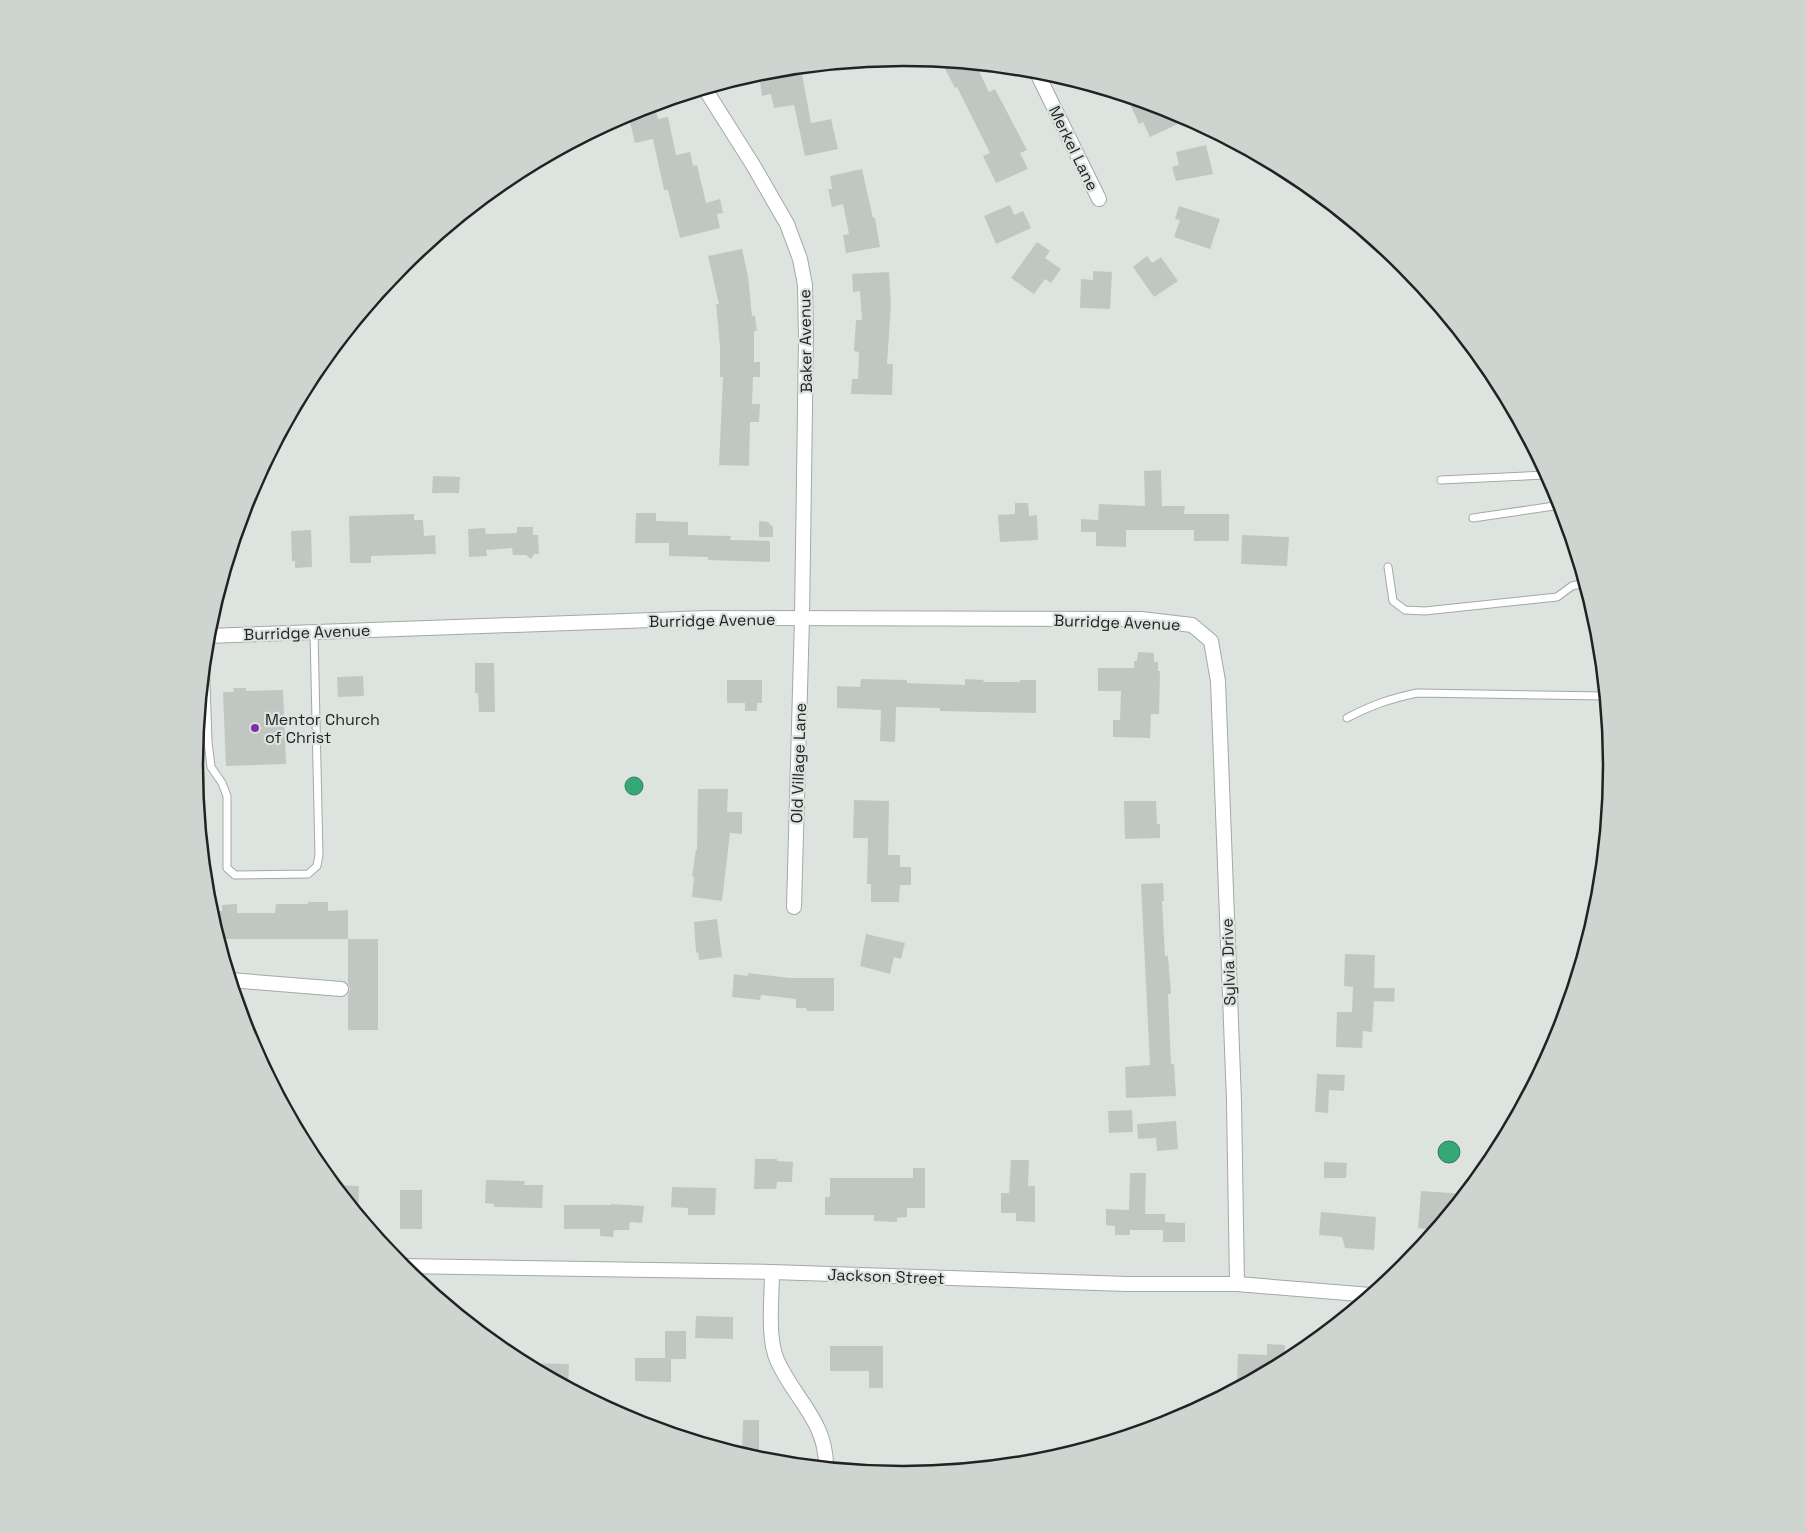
<svg xmlns="http://www.w3.org/2000/svg" width="1806" height="1533" viewBox="0 0 1806 1533" font-family="'Space Grotesk',sans-serif">
<style>
.water{fill:#36a776;stroke:#307f5d}
.building{fill:#c0c7c3}
.lines{fill:none;stroke-linecap:round;stroke-linejoin:round}
.lane-casing{stroke:#a3a9a5;stroke-width:9}
.street-casing{stroke:#a3a9a5;stroke-width:16}
.lane{stroke:#fff;stroke-width:7}
.street{stroke:#fff;stroke-width:14}
.poi-dot{fill:#7c32a4;stroke:#dde4e0;stroke-width:2}
.labels{text-anchor:middle;stroke-width:4.5;stroke-linejoin:round;paint-order:stroke}
.street-label{font-size:16px;fill:#212322;stroke:#dde4e0}
.poi-label{font-size:16px;fill:#212322;stroke:#dde4e0;text-anchor:start}
.rim{fill:none;stroke:#212322;stroke-width:2.5}
</style>
<rect width="100%" height="100%" fill="#dde4e0"/>
<!-- water -->
<g class="water">
<circle cx="634" cy="786" r="9"/>
<circle cx="1449" cy="1152" r="11"/>
</g>
<!-- building -->
<g class="building">
<path d="M 941,61 L 976,65 L 989,92 L 995,89 L 1027,150 L 1020,153 L 1028,169 L 996,183 L 983,156 L 990,153 L 957,87 L 955,88 Z"/>
<path d="M 802,74 L 811,123 L 831,119 L 838,149 L 805,156 L 794,105 L 774,108 L 771,94 L 762,96 L 760,82 Z"/>
<path d="M 1127,97 L 1175,112 L 1178,113 L 1182,122 L 1150,137 L 1143,122 L 1139,124 Z"/>
<path d="M 655,108 L 658,119 L 668,117 L 676,155 L 690,152 L 693,166 L 697,165 L 706,203 L 720,199 L 723,213 L 717,214 L 720,228 L 680,238 L 668,190 L 664,190 L 653,139 L 635,143 L 628,114 Z"/>
<path d="M 1206,145 L 1213,174 L 1176,181 L 1172,167 L 1179,165 L 1176,152 Z"/>
<path d="M 862,169 L 873,218 L 875,218 L 880,247 L 846,253 L 843,235 L 849,234 L 843,204 L 832,207 L 828,189 L 832,189 L 830,176 Z"/>
<path d="M 1010,205 L 1014,215 L 1023,211 L 1031,228 L 996,244 L 984,216 Z"/>
<path d="M 1179,206 L 1220,219 L 1210,249 L 1174,237 L 1180,220 L 1175,219 Z"/>
<path d="M 1037,242 L 1050,251 L 1045,258 L 1061,269 L 1051,283 L 1045,279 L 1034,294 L 1011,278 Z"/>
<path d="M 742,249 L 748,276 L 752,316 L 755,316 L 757,331 L 754,331 L 754,362 L 760,362 L 760,377 L 753,377 L 752,404 L 760,404 L 759,422 L 750,422 L 749,466 L 719,465 L 723,377 L 720,377 L 720,346 L 716,304 L 719,304 L 708,256 Z"/>
<path d="M 1147,256 L 1152,263 L 1161,257 L 1178,281 L 1154,297 L 1133,267 Z"/>
<path d="M 1093,271 L 1112,272 L 1110,309 L 1080,308 L 1081,279 L 1093,280 Z"/>
<path d="M 889,272 L 891,304 L 887,364 L 893,364 L 892,395 L 851,394 L 852,379 L 858,379 L 859,352 L 854,351 L 856,320 L 862,320 L 860,291 L 853,292 L 852,274 Z"/>
<path d="M 1161,470 L 1162,506 L 1185,506 L 1184,514 L 1229,514 L 1229,541 L 1194,541 L 1194,530 L 1126,530 L 1126,547 L 1096,546 L 1096,532 L 1081,532 L 1081,519 L 1098,520 L 1099,504 L 1145,506 L 1144,471 Z"/>
<path d="M 433,476 L 460,477 L 459,493 L 432,493 Z"/>
<path d="M 1015,503 L 1028,503 L 1029,516 L 1037,515 L 1038,540 L 1000,542 L 998,515 L 1015,514 Z"/>
<path d="M 636,513 L 656,513 L 656,521 L 688,522 L 688,535 L 731,536 L 730,540 L 770,541 L 770,562 L 708,560 L 708,557 L 669,556 L 669,543 L 635,543 Z"/>
<path d="M 414,514 L 414,520 L 423,520 L 424,536 L 435,535 L 436,554 L 371,556 L 371,563 L 350,563 L 349,516 Z"/>
<path d="M 759,521 L 768,522 L 773,527 L 773,537 L 759,537 Z"/>
<path d="M 517,527 L 533,527 L 533,535 L 538,535 L 539,554 L 534,554 L 531,559 L 526,555 L 513,555 L 512,548 L 486,550 L 487,556 L 469,557 L 468,529 L 485,528 L 486,534 L 517,533 Z"/>
<path d="M 311,530 L 312,567 L 295,568 L 295,561 L 292,561 L 291,531 Z"/>
<path d="M 1242,535 L 1289,537 L 1287,566 L 1241,564 Z"/>
<path d="M 1138,652 L 1154,653 L 1154,662 L 1158,662 L 1158,671 L 1160,671 L 1159,714 L 1151,714 L 1150,738 L 1113,737 L 1113,720 L 1120,720 L 1121,691 L 1098,691 L 1098,668 L 1134,668 L 1134,661 L 1137,661 Z"/>
<path d="M 475,663 L 494,663 L 495,712 L 479,712 L 478,693 L 475,693 Z"/>
<path d="M 363,676 L 364,696 L 338,697 L 337,677 Z"/>
<path d="M 861,679 L 907,680 L 907,683 L 965,685 L 965,679 L 984,680 L 983,682 L 1020,682 L 1020,680 L 1036,680 L 1036,713 L 940,711 L 940,708 L 896,707 L 895,742 L 880,741 L 881,710 L 837,708 L 837,686 L 860,687 Z"/>
<path d="M 727,680 L 762,680 L 762,703 L 757,703 L 757,711 L 745,711 L 745,703 L 727,703 Z"/>
<path d="M 233,688 L 246,688 L 246,691 L 283,690 L 286,764 L 226,766 L 223,692 L 234,692 Z"/>
<path d="M 698,789 L 728,789 L 727,812 L 742,812 L 742,834 L 730,833 L 722,901 L 692,897 L 694,877 L 692,876 L 696,850 L 697,850 Z"/>
<path d="M 854,800 L 889,801 L 888,855 L 900,855 L 900,867 L 911,867 L 911,885 L 900,885 L 899,902 L 871,902 L 871,884 L 867,884 L 868,838 L 853,838 Z"/>
<path d="M 1124,801 L 1156,801 L 1157,824 L 1160,824 L 1160,838 L 1125,839 Z"/>
<path d="M 1163,883 L 1164,901 L 1162,901 L 1165,956 L 1168,956 L 1171,994 L 1168,994 L 1171,1064 L 1174,1064 L 1176,1096 L 1126,1098 L 1125,1067 L 1150,1065 L 1141,884 Z"/>
<path d="M 308,902 L 328,902 L 328,911 L 348,910 L 348,939 L 218,939 L 210,911 L 222,911 L 222,905 L 237,904 L 237,913 L 275,913 L 276,904 L 308,904 Z"/>
<path d="M 717,919 L 722,957 L 699,960 L 698,952 L 696,953 L 694,922 Z"/>
<path d="M 866,934 L 905,943 L 901,959 L 894,957 L 890,974 L 860,966 Z"/>
<path d="M 348,939 L 378,939 L 378,1030 L 348,1030 L 348,995 L 350,989 L 348,984 Z"/>
<path d="M 1345,954 L 1375,955 L 1374,988 L 1395,988 L 1394,1002 L 1374,1001 L 1372,1032 L 1363,1031 L 1362,1048 L 1336,1047 L 1337,1012 L 1352,1012 L 1353,987 L 1344,986 Z"/>
<path d="M 748,973 L 790,978 L 834,978 L 834,1011 L 807,1011 L 806,1008 L 796,1008 L 796,999 L 761,995 L 760,1000 L 732,997 L 734,974 L 748,976 Z"/>
<path d="M 1317,1074 L 1345,1075 L 1344,1091 L 1329,1090 L 1328,1113 L 1315,1112 Z"/>
<path d="M 1132,1110 L 1133,1132 L 1109,1133 L 1108,1111 Z"/>
<path d="M 1176,1121 L 1178,1149 L 1157,1151 L 1156,1138 L 1138,1139 L 1137,1124 Z"/>
<path d="M 755,1159 L 777,1159 L 777,1161 L 793,1162 L 792,1182 L 777,1182 L 776,1189 L 754,1189 Z"/>
<path d="M 1011,1160 L 1029,1160 L 1028,1186 L 1035,1186 L 1035,1222 L 1016,1221 L 1016,1213 L 1001,1213 L 1001,1193 L 1009,1193 Z"/>
<path d="M 1324,1162 L 1347,1163 L 1346,1178 L 1324,1178 Z"/>
<path d="M 913,1168 L 925,1168 L 925,1208 L 907,1208 L 907,1217 L 897,1218 L 897,1222 L 874,1221 L 874,1215 L 825,1215 L 825,1197 L 830,1197 L 830,1178 L 913,1178 Z"/>
<path d="M 1130,1173 L 1146,1173 L 1145,1214 L 1165,1214 L 1165,1222 L 1185,1223 L 1185,1242 L 1163,1242 L 1163,1230 L 1130,1230 L 1130,1235 L 1115,1235 L 1115,1226 L 1106,1225 L 1106,1209 L 1129,1210 Z"/>
<path d="M 486,1180 L 525,1181 L 524,1185 L 543,1185 L 542,1208 L 494,1207 L 494,1204 L 485,1203 Z"/>
<path d="M 334,1185 L 359,1186 L 358,1214 L 348,1202 Z"/>
<path d="M 672,1187 L 716,1188 L 715,1215 L 688,1215 L 688,1208 L 671,1207 Z"/>
<rect x="400" y="1190" width="22" height="39"/>
<path d="M 1421,1191 L 1465,1194 L 1436,1230 L 1418,1228 Z"/>
<path d="M 611,1204 L 644,1206 L 642,1223 L 630,1222 L 629,1230 L 614,1230 L 613,1237 L 600,1236 L 600,1229 L 564,1229 L 564,1205 L 611,1205 Z"/>
<path d="M 1321,1212 L 1376,1217 L 1374,1250 L 1345,1248 L 1342,1237 L 1319,1235 Z"/>
<path d="M 696,1316 L 733,1317 L 733,1339 L 695,1338 Z"/>
<path d="M 665,1331 L 686,1331 L 686,1359 L 671,1359 L 671,1382 L 635,1381 L 635,1358 L 665,1358 Z"/>
<path d="M 1267,1344 L 1285,1345 L 1284,1363 L 1247,1383 L 1237,1382 L 1238,1354 L 1267,1355 Z"/>
<path d="M 830,1346 L 883,1346 L 883,1388 L 869,1388 L 869,1371 L 830,1371 Z"/>
<path d="M 522,1363 L 569,1364 L 568,1388 L 557,1382 Z"/>
<path d="M 743,1420 L 759,1420 L 759,1453 L 742,1453 Z"/>
</g>
<g class="lines">
<defs>
<g id="lane">
<path d="M 1441,480 L 1547,475"/>
<path d="M 1473,518 L 1561,505"/>
<path d="M 1388,567 L 1393,601 L 1405,610 L 1425,611 L 1557,597 L 1572,586 L 1585,583"/>
<path d="M 205,654 L 208,742 L 211,767 L 222,783 L 227,796 L 227,868 L 235,875 L 308,874 L 317,866 L 319,855 L 314,632"/>
<path d="M 1347,718 C 1372,705 1389,699 1417,693 L 1605,696"/>
</g>
<g id="street">
<path d="M 1036,71 L 1099,199"/>
<path d="M 705,89 L 753,165 L 787,224 L 800,259 L 805,285 L 806,338 L 802,618 L 794,907"/>
<path d="M 207,636 L 708,618 L 1141,619 L 1192,625 L 1211,641 L 1218,681 L 1234,1101 L 1237,1284"/>
<path d="M 230,980 L 341,989"/>
<path d="M 400,1266 L 772,1272 L 1127,1284 L 1237,1284 L 1371,1295"/>
<path d="M 772,1272 C 772,1299 767,1336 777,1360 C 794,1399 827,1421 826,1468"/>
</g>
</defs>
<!-- lane casing -->
<use href="#lane" class="lane-casing"/>
<!-- street casing -->
<use href="#street" class="street-casing"/>
<!-- lane -->
<use href="#lane" class="lane"/>
<!-- street -->
<use href="#street" class="street"/>
</g>
<!-- markers -->
<circle class="poi-dot" cx="255" cy="728" r="5"/>
<g class="labels">
<!-- street labels -->
<g class="street-label">
<text transform="translate(1074 148) rotate(64)" y="6">Merkel Lane</text>
<text transform="translate(805 341) rotate(-91)" y="6">Baker Avenue</text>
<text transform="translate(712 620) rotate(-1)" y="6">Burridge Avenue</text>
<text transform="translate(1117 622) rotate(2)" y="6">Burridge Avenue</text>
<text transform="translate(307 632) rotate(-2)" y="6">Burridge Avenue</text>
<text transform="translate(798 763) rotate(-88)" y="6">Old Village Lane</text>
<text transform="translate(1228 962) rotate(-92)" y="6">Sylvia Drive</text>
<text transform="translate(886 1276) rotate(2)" y="6">Jackson Street</text>
</g>
<!-- poi labels -->
<g class="poi-label">
<text x="265" y="725">Mentor Church<tspan x="265" dy="18">of Christ</tspan></text>
</g>
</g>
<!-- crop -->
<path d="M0 0H1806V1533H0ZM203 766a700 700 0 1 1 1400 0a700 700 0 1 1-1400 0Z" fill="#ced5d1" fill-rule="evenodd"/>
<path class="rim" d="M203 766a700 700 0 1 1 1400 0a700 700 0 1 1-1400 0Z"/>
</svg>
